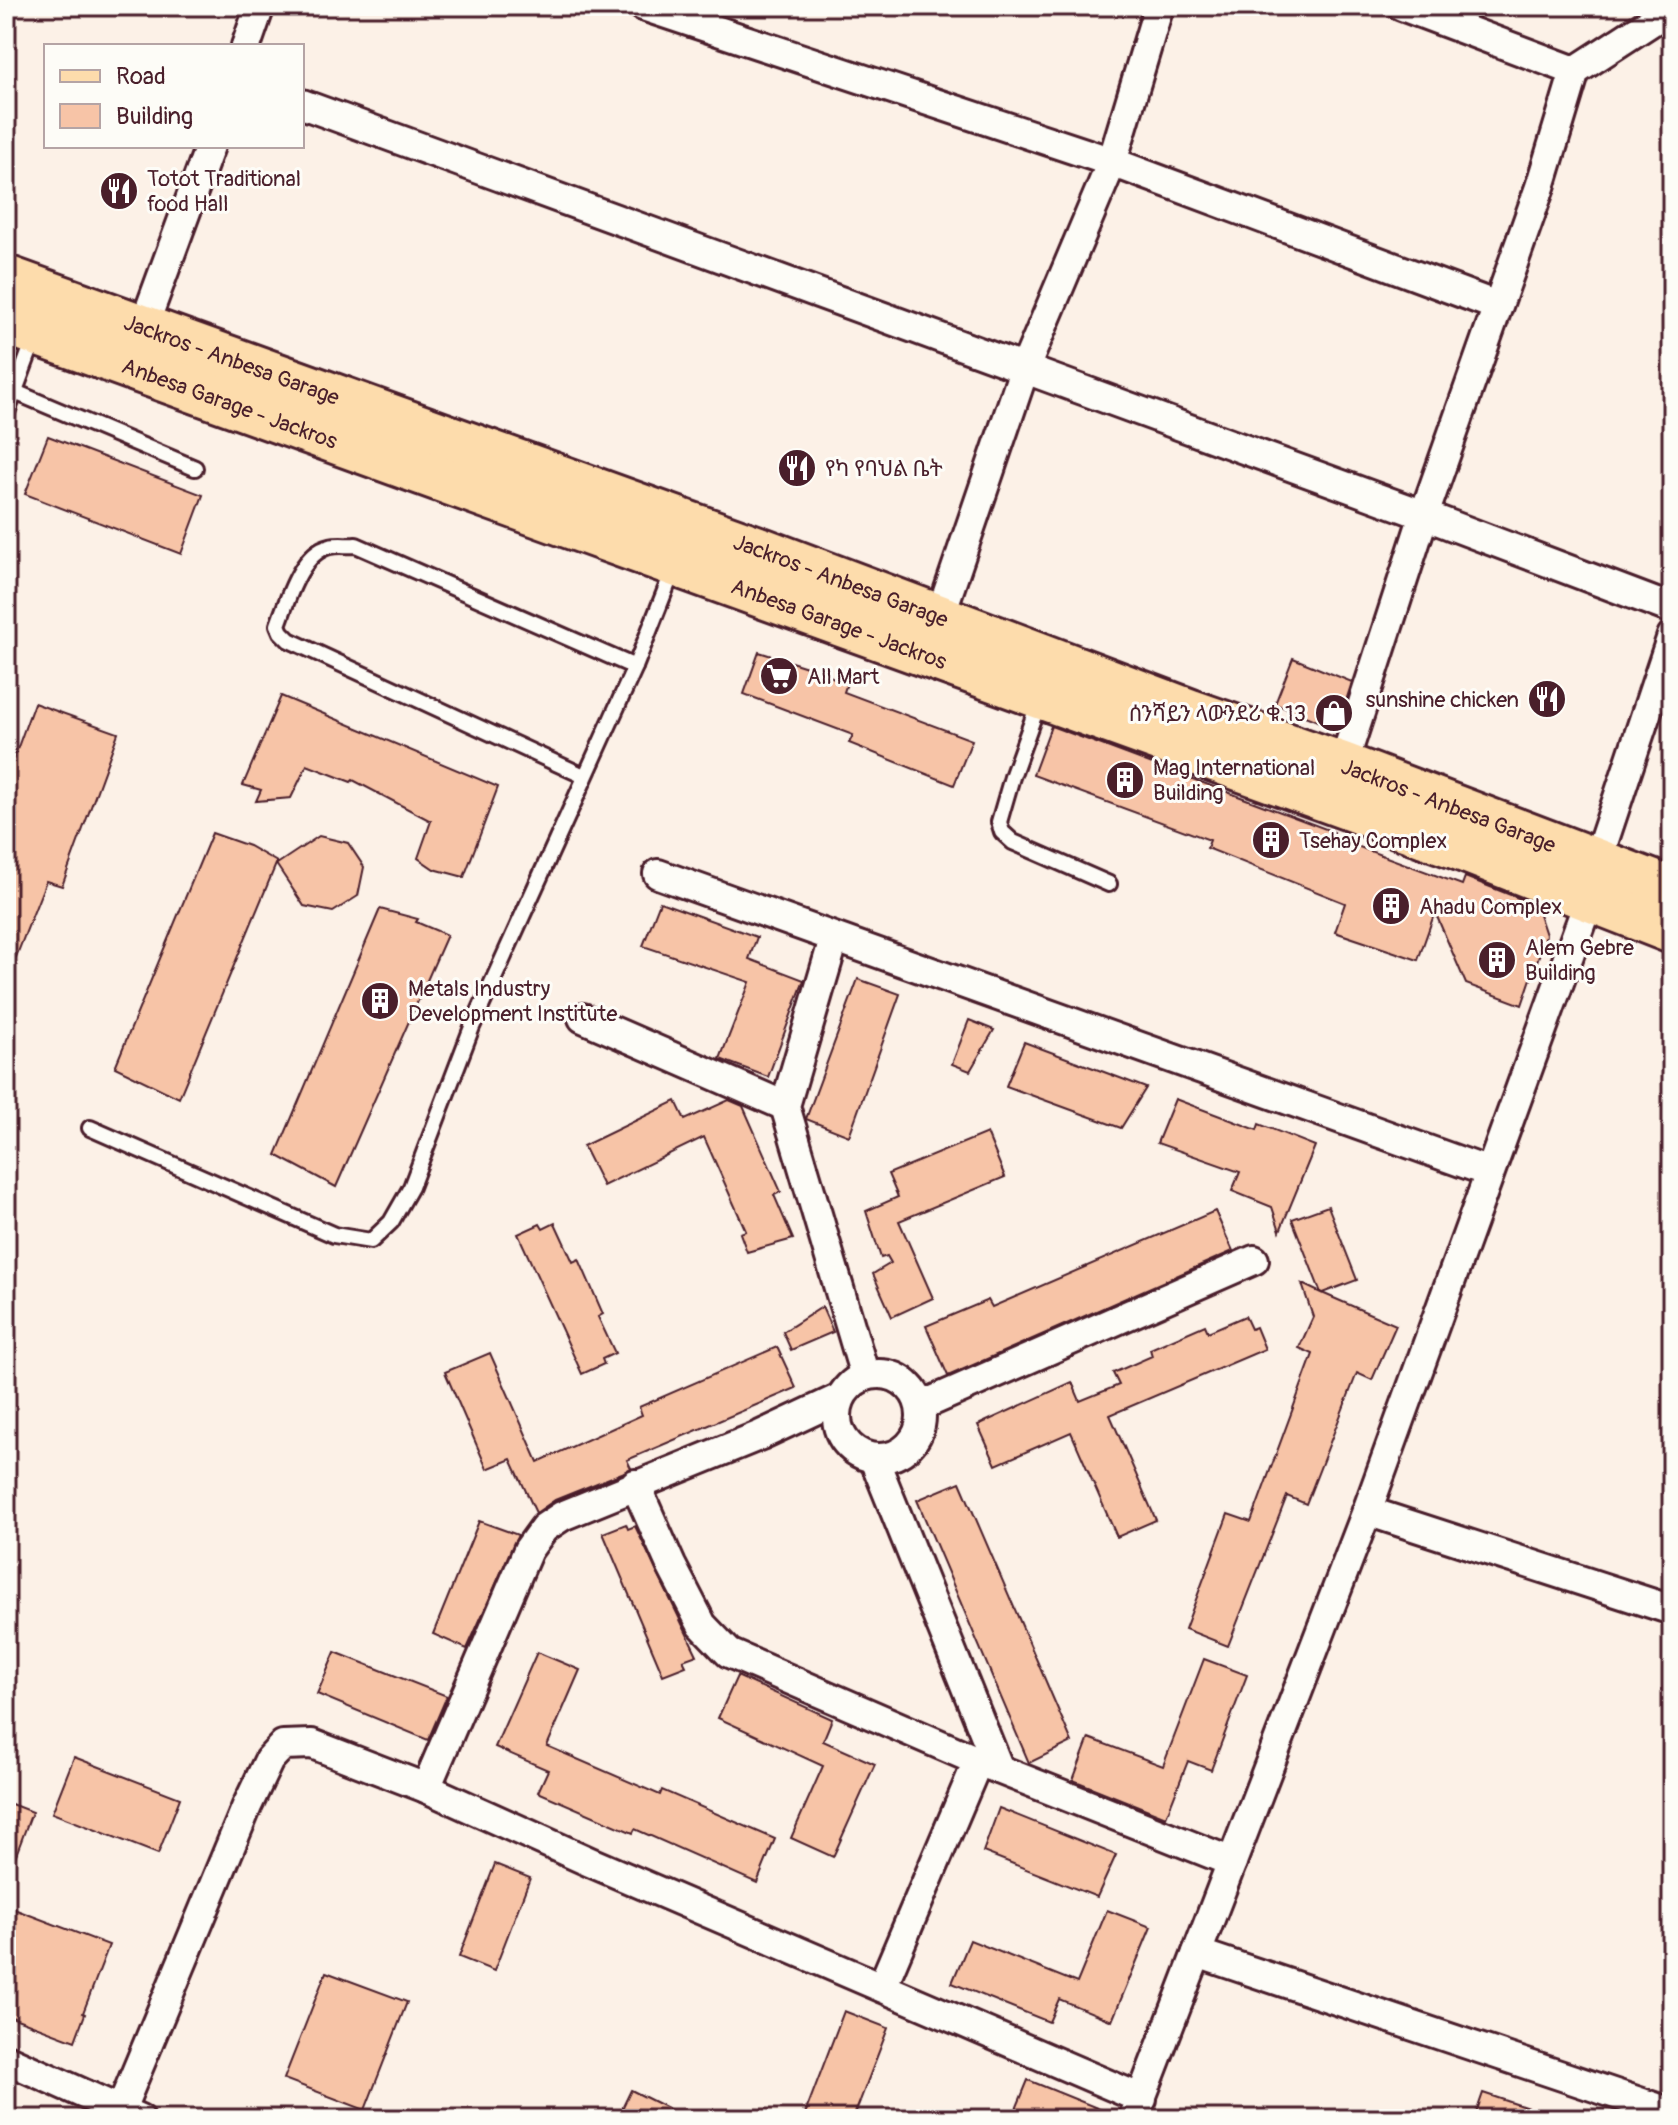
<svg xmlns="http://www.w3.org/2000/svg" width="1678" height="2125" viewBox="0 0 1678 2125" font-family="Pangolin,'Noto Sans Ethiopic',sans-serif">
<style>
.building{fill:#f7c4a7;stroke:#4a1f2b;stroke-width:2}
.lines{fill:none;stroke-linecap:round;stroke-linejoin:round}
.service-casing{stroke:#4a1f2b;stroke-width:20}
.minor-casing{stroke:#4a1f2b;stroke-width:34}
.primary-casing{stroke:#4a1f2b;stroke-width:50}
.service{stroke:#fdfcf7;stroke-width:14}
.minor{stroke:#fdfcf7;stroke-width:28}
.primary{stroke:#fddcac;stroke-width:44}
.labels{text-anchor:middle;stroke-width:6;stroke-linejoin:round;paint-order:stroke}
.poi-label{font-size:22px;fill:#4a1f2b;stroke:#fdfcf7;text-anchor:start}
.street-label{font-size:22px;fill:#4a1f2b;stroke:#fdfcf7}
</style>
<rect width="100%" height="100%" fill="#fcf1e7"/>
<filter id="ink" filterUnits="userSpaceOnUse"><feTurbulence type="fractalNoise" baseFrequency=".0125" numOctaves="2"/><feDisplacementMap in="SourceGraphic" scale="16" xChannelSelector="R" yChannelSelector="G"/><feConvolveMatrix kernelMatrix="1 2 1 2 8 2 1 2 1" color-interpolation-filters="sRGB"/></filter>
<g filter="url(#ink)">
<!-- building -->
<g class="building">
<path d="M 48,436 L 203,495 L 181,554 L 25,494 Z"/>
<path d="M 759,652 L 807,667 L 847,683 L 844,692 L 972,740 L 954,785 L 849,743 L 853,735 L 744,694 Z"/>
<path d="M 1293,658 L 1352,682 L 1337,729 L 1275,704 Z"/>
<path d="M 281,696 L 498,787 L 464,877 L 434,869 L 418,858 L 431,821 L 353,780 L 351,782 L 307,765 L 291,798 L 256,801 L 261,790 L 243,785 Z"/>
<path d="M 34,703 L 118,733 L 62,886 L 46,881 L 7,980 L 6,780 Z"/>
<path d="M 1051,726 L 1334,832 L 1332,837 L 1462,885 L 1465,877 L 1536,905 L 1546,935 L 1522,1005 L 1466,984 L 1435,912 L 1418,960 L 1335,932 L 1345,903 L 1207,848 L 1210,840 L 1033,775 Z"/>
<path d="M 212,833 L 249,846 L 277,862 L 277,864 L 319,836 L 348,843 L 364,867 L 358,896 L 333,912 L 304,906 L 276,864 L 179,1098 L 115,1067 Z"/>
<path d="M 660,902 L 757,937 L 749,959 L 804,980 L 768,1077 L 720,1059 L 750,982 L 643,946 Z"/>
<path d="M 380,909 L 418,919 L 416,922 L 447,935 L 336,1187 L 276,1155 Z"/>
<path d="M 858,979 L 900,994 L 849,1136 L 806,1119 Z"/>
<path d="M 969,1020 L 994,1030 L 970,1071 L 952,1064 Z"/>
<path d="M 1024,1042 L 1120,1078 L 1146,1088 L 1121,1128 L 1006,1086 Z"/>
<path d="M 1175,1099 L 1257,1130 L 1259,1124 L 1315,1146 L 1280,1231 L 1272,1207 L 1232,1191 L 1240,1172 L 1157,1143 Z"/>
<path d="M 729,1100 L 743,1106 L 781,1192 L 774,1195 L 793,1239 L 747,1252 L 740,1233 L 746,1231 L 704,1137 L 603,1186 L 583,1146 L 676,1101 L 685,1120 Z"/>
<path d="M 987,1133 L 1005,1177 L 899,1221 L 933,1298 L 892,1317 L 873,1274 L 891,1263 L 887,1256 L 881,1258 L 866,1211 L 898,1197 L 888,1174 Z"/>
<path d="M 1328,1206 L 1357,1280 L 1322,1293 L 1396,1325 L 1372,1380 L 1357,1373 L 1306,1504 L 1287,1496 L 1228,1646 L 1185,1629 L 1228,1514 L 1251,1522 L 1313,1354 L 1299,1348 L 1313,1317 L 1302,1284 L 1321,1293 L 1292,1219 Z"/>
<path d="M 1215,1211 L 1233,1251 L 948,1376 L 926,1326 L 988,1300 L 992,1307 Z"/>
<path d="M 555,1223 L 573,1262 L 579,1259 L 603,1314 L 598,1317 L 615,1353 L 602,1359 L 604,1364 L 582,1374 L 518,1234 L 540,1224 L 543,1229 Z"/>
<path d="M 822,1307 L 833,1332 L 791,1350 L 783,1332 Z"/>
<path d="M 1245,1316 L 1251,1329 L 1256,1327 L 1265,1349 L 1110,1415 L 1156,1520 L 1117,1537 L 1071,1432 L 996,1465 L 978,1425 L 1072,1382 L 1080,1401 L 1119,1385 L 1113,1373 L 1152,1356 L 1150,1349 L 1205,1325 L 1208,1332 Z"/>
<path d="M 777,1347 L 796,1388 L 627,1460 L 631,1468 L 622,1473 L 555,1500 L 536,1513 L 511,1459 L 487,1469 L 445,1372 L 490,1353 L 538,1462 L 642,1415 L 639,1407 Z"/>
<path d="M 960,1482 L 1072,1742 L 1029,1763 L 917,1500 Z"/>
<path d="M 479,1521 L 518,1535 L 467,1649 L 433,1634 Z"/>
<path d="M 626,1524 L 628,1529 L 635,1526 L 697,1655 L 683,1660 L 686,1666 L 663,1675 L 603,1533 Z"/>
<path d="M 335,1652 L 447,1696 L 428,1740 L 317,1694 Z"/>
<path d="M 537,1652 L 580,1670 L 547,1746 L 660,1795 L 662,1790 L 775,1839 L 757,1883 L 635,1829 L 633,1833 L 538,1792 L 548,1770 L 495,1747 Z"/>
<path d="M 1204,1659 L 1247,1675 L 1211,1770 L 1188,1761 L 1166,1817 L 1073,1780 L 1089,1738 L 1163,1766 Z"/>
<path d="M 737,1676 L 832,1719 L 823,1741 L 875,1764 L 833,1857 L 791,1838 L 823,1766 L 718,1718 Z"/>
<path d="M 74,1757 L 180,1798 L 158,1854 L 52,1813 Z"/>
<path d="M 6,1802 L 32,1812 L 8,1876 L 6,1875 Z"/>
<path d="M 999,1808 L 1116,1855 L 1097,1897 L 983,1852 Z"/>
<path d="M 495,1864 L 530,1878 L 494,1971 L 459,1957 Z"/>
<path d="M 6,1906 L 109,1945 L 83,2013 L 85,2014 L 75,2041 L 6,2015 Z"/>
<path d="M 1107,1910 L 1151,1927 L 1112,2021 L 1059,1999 L 1049,2022 L 952,1983 L 970,1940 L 1077,1983 Z"/>
<path d="M 326,1972 L 407,2002 L 365,2110 L 284,2079 Z"/>
<path d="M 844,2011 L 888,2028 L 853,2119 L 803,2119 Z"/>
<path d="M 1028,2080 L 1117,2116 L 1116,2119 L 1012,2119 Z"/>
<path d="M 631,2090 L 689,2119 L 617,2119 Z"/>
<path d="M 1483,2093 L 1549,2115 L 1548,2119 L 1474,2119 Z"/>
</g>
<g class="lines">
<defs>
<g id="service">
<path d="M 15,392 L 195,468"/>
<path d="M 6,415 L 35,337"/>
<path d="M 1040,699 L 1012,777 L 999,822 L 1002,832 L 1013,842 L 1109,884"/>
<path d="M 584,776 L 289,640 L 281,632 L 278,625 C 287,601 301,552 330,546 C 338,544 348,546 356,545 L 635,667"/>
<path d="M 90,1128 L 334,1235 L 371,1241 L 391,1222 L 411,1187 L 472,1027 L 635,667 L 674,568"/>
</g>
<g id="minor">
<path d="M 643,6 L 1112,162 L 1497,306"/>
<path d="M 1402,6 L 1575,71"/>
<path d="M 246,46 L 260,6"/>
<path d="M 302,104 L 1424,515 L 1672,609"/>
<path d="M 143,328 L 210,146"/>
<path d="M 940,616 L 1024,370 L 1112,162 L 1159,6"/>
<path d="M 1343,765 L 1424,515 L 1540,187 L 1575,71 L 1672,8"/>
<path d="M 658,874 L 1489,1172"/>
<path d="M 834,939 L 785,1106 L 865,1376"/>
<path d="M 583,1018 L 785,1106"/>
<circle cx="879" cy="1416" r="42"/>
<path d="M 921,1406 L 1254,1260"/>
<path d="M 874,1459 L 999,1769"/>
<path d="M 635,1484 L 671,1565 L 702,1625 L 729,1653 L 978,1761 L 1232,1862"/>
<path d="M 1367,1511 L 1672,1610"/>
<path d="M 426,1788 L 528,1550 L 544,1528 L 562,1516 L 761,1435 L 840,1398"/>
<path d="M 1197,1953 L 1672,2113"/>
<path d="M 882,1987 L 978,1761"/>
<path d="M 6,2059 L 140,2119"/>
<path d="M 121,2109 L 247,1806 L 269,1760 L 283,1745 L 312,1744 L 426,1788 L 590,1862 L 1142,2099"/>
<path d="M 1133,2119 L 1367,1511 L 1593,889 L 1597,861 L 1672,636"/>
</g>
<g id="primary">
<path id="s1" d="M 6,278 L 764,551 L 1191,712 L 1343,765 L 1672,890"/>
<path id="s2" d="M 6,322 L 1455,846 L 1672,931"/>
</g>
</defs>
<!-- service casing -->
<use href="#service" class="service-casing"/>
<!-- minor casing -->
<use href="#minor" class="minor-casing"/>
<!-- primary casing -->
<use href="#primary" class="primary-casing"/>
<!-- service -->
<use href="#service" class="service"/>
<!-- minor -->
<use href="#minor" class="minor"/>
<!-- primary -->
<use href="#primary" class="primary"/>
</g>
</g>
<!-- icons -->
<defs>
<symbol id="restaurant-disc" viewBox="-11 -11 22 22"><circle r="9.5" fill="#4a1f2b" stroke="#fdfcf7"/><path d="M-5-6h1v4h1v-4h1v4h1v-4h1v5L-1.5 .5V6h-2V.5L-5-1ZM5-6V6H3V1.5H1.5Q1.5-4 5-6Z" fill="#fff"/></symbol>
<symbol id="supermarket-disc" viewBox="-11 -11 22 22"><circle r="9.5" fill="#4a1f2b" stroke="#fdfcf7"/><path d="M-6-5.5h2.5l.6 2H6L4.5 2H-2.5L-4.4-4H-6ZM-1.5 3.2a1.3 1.3 0 1 0 .1 0ZM3 3.2a1.3 1.3 0 1 0 .1 0Z" fill="#fff"/></symbol>
<symbol id="shop-disc" viewBox="-11 -11 22 22"><circle r="9.5" fill="#4a1f2b" stroke="#fdfcf7"/><path d="M-5-2.5h2.3a2.7 3.5 0 0 1 5.4 0H5L5.5 6h-11ZM-1.5-2.5h3a1.5 2.3 0 0 0-3 0Z" fill="#fff"/></symbol>
<symbol id="building-disc" viewBox="-11 -11 22 22"><circle r="9.5" fill="#4a1f2b" stroke="#fdfcf7"/><path d="M-4-6H4V6H1V3H-1V6H-4ZM-2.5-4.3h1.7v1.8h-1.7ZM.8-4.3h1.7v1.8H.8ZM-2.5-1h1.7V.8h-1.7ZM.8-1h1.7V.8H.8Z" fill="#fff"/></symbol>
</defs>
<g fill-rule="evenodd">
<use href="#restaurant-disc" x="97" y="169" width="44" height="44"/>
<use href="#restaurant-disc" x="775" y="446" width="44" height="44"/>
<use href="#supermarket-disc" x="757" y="654" width="44" height="44"/>
<use href="#restaurant-disc" x="1525" y="677" width="44" height="44"/>
<use href="#shop-disc" x="1312" y="691" width="44" height="44"/>
<use href="#building-disc" x="1103" y="758" width="44" height="44"/>
<use href="#building-disc" x="1249" y="818" width="44" height="44"/>
<use href="#building-disc" x="1369" y="884" width="44" height="44"/>
<use href="#building-disc" x="1475" y="938" width="44" height="44"/>
<use href="#building-disc" x="358" y="979" width="44" height="44"/>
</g>
<g class="labels">
<!-- poi labels -->
<g class="poi-label">
<text x="147" y="186">Totot Traditional<tspan x="147" dy="25">food Hall</tspan></text>
<text x="825" y="476">የካ የባህል ቤት</text>
<text x="807" y="684">All Mart</text>
<text x="1519" y="707" text-anchor="end">sunshine chicken</text>
<text x="1306" y="721" text-anchor="end">ሰንሻይን ላውንደሪ ቁ.13</text>
<text x="1153" y="775">Mag International<tspan x="1153" dy="25">Building</tspan></text>
<text x="1299" y="848">Tsehay Complex</text>
<text x="1419" y="914">Ahadu Complex</text>
<text x="1525" y="955">Alem Gebre<tspan x="1525" dy="25">Building</tspan></text>
<text x="408" y="996">Metals Industry<tspan x="408" dy="25">Development Institute</tspan></text>
</g>
<!-- street labels -->
<g class="street-label">
<text dy="8" stroke="none"><textPath href="#s1" startOffset="240">Jackros - Anbesa Garage</textPath></text>
<text dy="8" stroke="none"><textPath href="#s2" startOffset="238">Anbesa Garage - Jackros</textPath></text>
<text dy="8" stroke="none"><textPath href="#s1" startOffset="888">Jackros - Anbesa Garage</textPath></text>
<text dy="8" stroke="none"><textPath href="#s2" startOffset="886">Anbesa Garage - Jackros</textPath></text>
<text dy="8" stroke="none"><textPath href="#s1" startOffset="1536">Jackros - Anbesa Garage</textPath></text>
</g>
</g>
<!-- margin -->
<rect width="1678" height="2125" fill="none" stroke="#fdfcf7" stroke-width="32"/>
<rect x="16" y="16" width="1646" height="2093" fill="none" stroke="#4a1f2b" stroke-width="3" filter="url(#ink)"/>
<!-- legend -->
<rect x="44" y="44" width="260" height="104" fill="#fdfcf7" stroke="#b5a4a5" stroke-width="2"/>
<rect x="60" y="70" width="40" height="12" fill="#fddcac" stroke="#b5a4a5" stroke-width="2"/>
<text x="116" y="84" font-size="24" fill="#4a1f2b">Road</text>
<rect x="60" y="104" width="40" height="24" fill="#f7c4a7" stroke="#b5a4a5" stroke-width="2"/>
<text x="116" y="124" font-size="24" fill="#4a1f2b">Building</text>
</svg>
